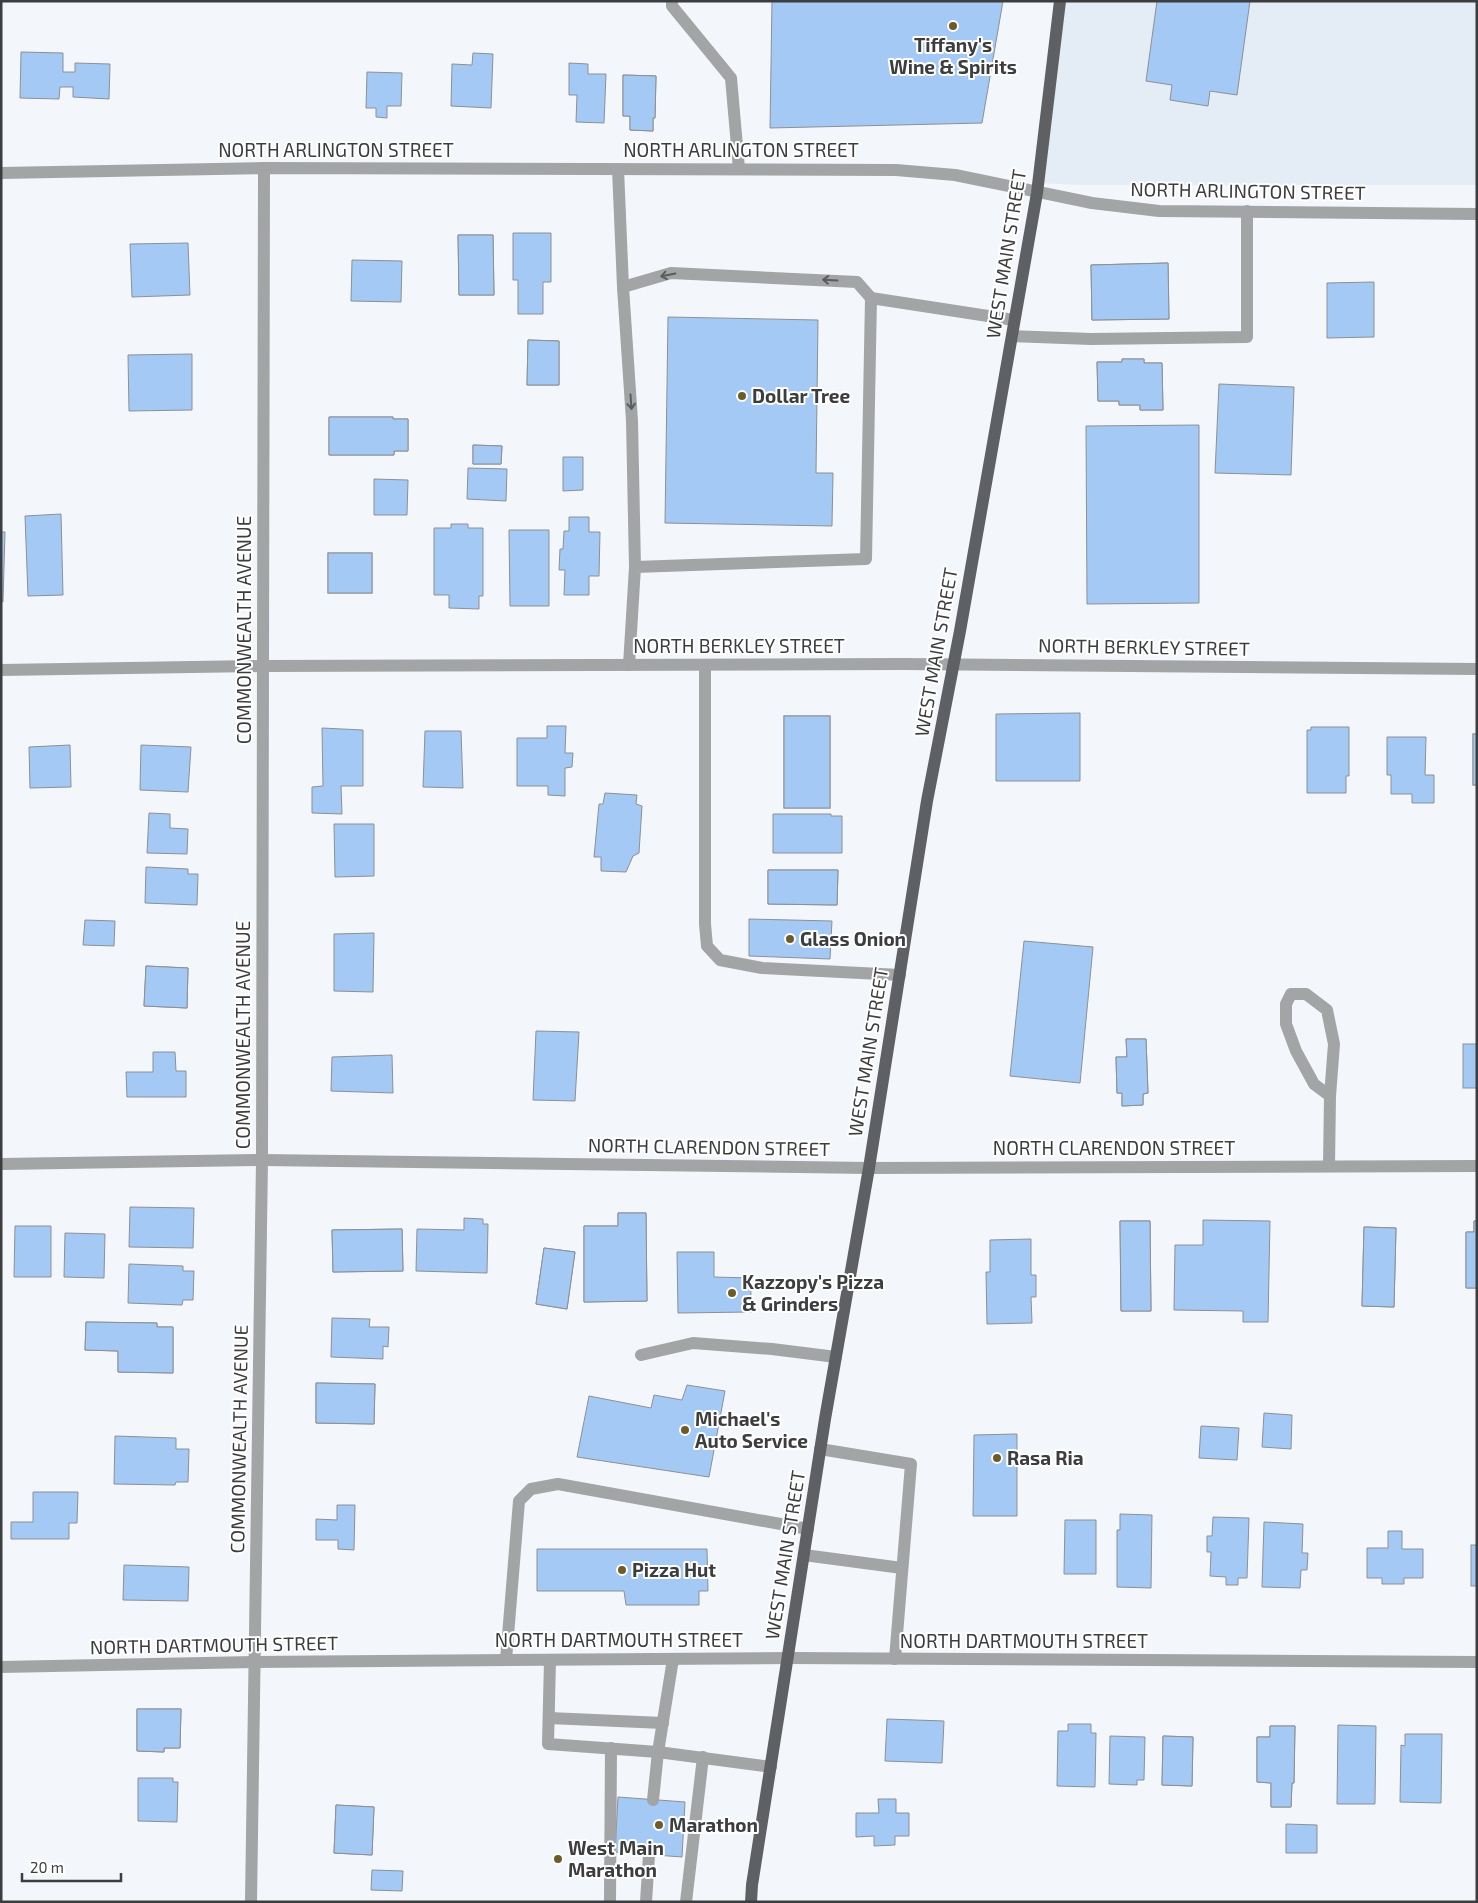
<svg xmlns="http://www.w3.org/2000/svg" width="1478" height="1903" viewBox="0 0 1478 1903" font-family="'Exo 2',sans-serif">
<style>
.built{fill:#e4ecf6}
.building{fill:#a3c9f4;stroke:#8d9094}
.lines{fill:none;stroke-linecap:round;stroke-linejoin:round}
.lane{stroke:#a2a4a5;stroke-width:12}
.street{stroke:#a2a4a5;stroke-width:12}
.primary{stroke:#5e6063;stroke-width:12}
.oneway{stroke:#5b5c5e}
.poi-dot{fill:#6d5c29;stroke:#fff;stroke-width:2}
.labels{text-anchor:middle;stroke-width:4;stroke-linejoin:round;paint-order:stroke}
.poi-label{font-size:19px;font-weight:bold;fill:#3c3d3f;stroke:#fff;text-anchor:start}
.street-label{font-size:19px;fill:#3c3d3f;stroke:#fff}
</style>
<rect width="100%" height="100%" fill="#f3f7fb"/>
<!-- built -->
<path class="built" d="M 1060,1 L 1477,1 L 1477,185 L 1080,185 L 1038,183 Z"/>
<!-- building -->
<g class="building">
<path d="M 772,1 L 1003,1 L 982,123 L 770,128 Z"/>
<path d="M 1157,1 L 1250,1 L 1237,95 L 1210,91 L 1208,106 L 1170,100 L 1172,85 L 1146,81 Z"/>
<path d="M 21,52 L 63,53 L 63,72 L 75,72 L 75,63 L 110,64 L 109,99 L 73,97 L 73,87 L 60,87 L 59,99 L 20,98 Z"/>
<path d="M 473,53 L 493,54 L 491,108 L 451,106 L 452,64 L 472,65 Z"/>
<path d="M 569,63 L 588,64 L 588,74 L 606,74 L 604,123 L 576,122 L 577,95 L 569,95 Z"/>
<path d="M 367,72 L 402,73 L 401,106 L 387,106 L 387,118 L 376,117 L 376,108 L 366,108 Z"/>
<path d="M 623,75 L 656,76 L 655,118 L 653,118 L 653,131 L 630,130 L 630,116 L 623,116 Z"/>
<path d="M 623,75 L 656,76 L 655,118 L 653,118 L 653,131 L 630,130 L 630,116 L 623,116 Z"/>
<path d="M 513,233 L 551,233 L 551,282 L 543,282 L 543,314 L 518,314 L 518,280 L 513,280 Z"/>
<path d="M 458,235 L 493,235 L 494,295 L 459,295 Z"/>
<path d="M 458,235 L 493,235 L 494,295 L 459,295 Z"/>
<path d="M 188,243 L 190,295 L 132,297 L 130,244 Z"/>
<path d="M 352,260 L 402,261 L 401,302 L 351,301 Z"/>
<path d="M 1168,263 L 1169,319 L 1092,320 L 1091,265 Z"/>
<path d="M 1168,263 L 1169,319 L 1092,320 L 1091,265 Z"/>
<path d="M 1374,282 L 1374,337 L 1327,338 L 1327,283 Z"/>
<path d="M 668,317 L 818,320 L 816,473 L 833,473 L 832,526 L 665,523 Z"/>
<path d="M 528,340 L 559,341 L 559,385 L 527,385 Z"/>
<path d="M 528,340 L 559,341 L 559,385 L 527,385 Z"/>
<path d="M 192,354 L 192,410 L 129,411 L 128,355 Z"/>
<path d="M 1122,359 L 1144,359 L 1144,363 L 1162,363 L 1163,410 L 1140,410 L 1140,405 L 1119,405 L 1119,401 L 1098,401 L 1097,362 L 1122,362 Z"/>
<path d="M 1122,359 L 1144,359 L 1144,363 L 1162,363 L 1163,410 L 1140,410 L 1140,405 L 1119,405 L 1119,401 L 1098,401 L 1097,362 L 1122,362 Z"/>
<path d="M 1219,384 L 1294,387 L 1291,475 L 1215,473 Z"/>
<path d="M 329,417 L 393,417 L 393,419 L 408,419 L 408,451 L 394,451 L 394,455 L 329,455 Z"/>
<path d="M 329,417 L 393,417 L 393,419 L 408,419 L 408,451 L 394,451 L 394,455 L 329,455 Z"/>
<path d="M 1199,425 L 1199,603 L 1087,604 L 1086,426 Z"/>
<path d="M 473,445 L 502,446 L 501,464 L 473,464 Z"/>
<path d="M 473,445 L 502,446 L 501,464 L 473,464 Z"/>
<path d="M 563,457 L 583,457 L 583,490 L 563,491 Z"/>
<path d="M 468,468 L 507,469 L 506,501 L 467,499 Z"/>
<path d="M 374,479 L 408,480 L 407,515 L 374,515 Z"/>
<path d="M 61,514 L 63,595 L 28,596 L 25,516 Z"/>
<path d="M 569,517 L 589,517 L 589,532 L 600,532 L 599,576 L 589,576 L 589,595 L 564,595 L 565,570 L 559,570 L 560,549 L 563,549 L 564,531 L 569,531 Z"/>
<path d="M 451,524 L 468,524 L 468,528 L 483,528 L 483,596 L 479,596 L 479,609 L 449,608 L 449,595 L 434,595 L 434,528 L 451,528 Z"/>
<path d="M 509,530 L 549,530 L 549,606 L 510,606 Z"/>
<path d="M 1,532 L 5,532 L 3,602 L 1,601 Z"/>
<rect x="328" y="553" width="44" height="40"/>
<rect x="328" y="553" width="44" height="40"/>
<path d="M 1080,713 L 1080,781 L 996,781 L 996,714 Z"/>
<rect x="784" y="716" width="46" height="92"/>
<rect x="784" y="716" width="46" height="92"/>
<path d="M 547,726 L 566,726 L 565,753 L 573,753 L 572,767 L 565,768 L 565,796 L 548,795 L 548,786 L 517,786 L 517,738 L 547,738 Z"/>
<path d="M 1311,727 L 1349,727 L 1349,776 L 1346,776 L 1346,793 L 1307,793 L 1307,730 L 1311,730 Z"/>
<path d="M 322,728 L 363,730 L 363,786 L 341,786 L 342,814 L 312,813 L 312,787 L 323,786 Z"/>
<path d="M 425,731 L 461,731 L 463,788 L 423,787 Z"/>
<rect x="1473" y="734" width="4" height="51"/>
<rect x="1473" y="734" width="4" height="51"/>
<path d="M 1387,737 L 1426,737 L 1425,775 L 1434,775 L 1434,803 L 1412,803 L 1412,794 L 1391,794 L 1391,775 L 1387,775 Z"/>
<path d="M 70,745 L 71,787 L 30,788 L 29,747 Z"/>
<path d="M 141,745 L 191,747 L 188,792 L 140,790 Z"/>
<path d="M 605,793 L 637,795 L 636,804 L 642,806 L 639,853 L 633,856 L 626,872 L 601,871 L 601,857 L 594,857 L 599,804 L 603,804 Z"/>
<path d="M 149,813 L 170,814 L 170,828 L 188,829 L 187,854 L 147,853 Z"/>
<path d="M 773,814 L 831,814 L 831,816 L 842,816 L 842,853 L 773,853 Z"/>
<path d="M 334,824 L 374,824 L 374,876 L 335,877 Z"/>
<path d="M 146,867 L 188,869 L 188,874 L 198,874 L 197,905 L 145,903 Z"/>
<path d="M 768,870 L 838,870 L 837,905 L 768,904 Z"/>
<path d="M 768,870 L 838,870 L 837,905 L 768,904 Z"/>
<path d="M 749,919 L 832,921 L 830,959 L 749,956 Z"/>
<path d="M 85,920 L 115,921 L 114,946 L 83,945 Z"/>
<path d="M 374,933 L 373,992 L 334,991 L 334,934 Z"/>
<path d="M 1024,941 L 1093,947 L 1080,1083 L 1010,1076 Z"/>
<path d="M 146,966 L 188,968 L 187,1008 L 144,1006 Z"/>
<path d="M 146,966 L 188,968 L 187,1008 L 144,1006 Z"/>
<path d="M 536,1031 L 579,1032 L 575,1101 L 533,1100 Z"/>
<path d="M 1126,1039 L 1146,1039 L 1148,1093 L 1143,1094 L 1143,1105 L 1122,1106 L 1122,1093 L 1117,1093 L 1116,1057 L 1127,1057 Z"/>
<path d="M 1126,1039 L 1146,1039 L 1148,1093 L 1143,1094 L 1143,1105 L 1122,1106 L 1122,1093 L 1117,1093 L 1116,1057 L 1127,1057 Z"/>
<rect x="1463" y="1044" width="14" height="44"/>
<path d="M 153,1052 L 175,1052 L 176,1071 L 186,1071 L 186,1097 L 127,1097 L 126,1072 L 153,1072 Z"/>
<path d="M 392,1055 L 393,1093 L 331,1091 L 332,1057 Z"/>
<path d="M 130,1207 L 194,1208 L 193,1248 L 129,1247 Z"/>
<path d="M 618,1213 L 646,1213 L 647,1301 L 584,1302 L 584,1226 L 618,1226 Z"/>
<path d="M 618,1213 L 646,1213 L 647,1301 L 584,1302 L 584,1226 L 618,1226 Z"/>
<path d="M 464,1218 L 483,1219 L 483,1224 L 488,1224 L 487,1273 L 416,1271 L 417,1229 L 464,1230 Z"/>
<path d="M 1203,1220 L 1270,1221 L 1268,1322 L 1243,1322 L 1243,1311 L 1174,1310 L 1175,1245 L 1203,1245 Z"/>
<path d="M 1120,1221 L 1150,1221 L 1151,1311 L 1121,1311 Z"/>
<path d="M 1120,1221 L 1150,1221 L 1151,1311 L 1121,1311 Z"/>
<path d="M 1474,1221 L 1477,1221 L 1477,1288 L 1466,1288 L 1466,1232 L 1474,1232 Z"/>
<path d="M 1474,1221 L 1477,1221 L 1477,1288 L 1466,1288 L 1466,1232 L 1474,1232 Z"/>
<path d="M 15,1226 L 51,1226 L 51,1277 L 14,1277 Z"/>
<path d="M 1364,1227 L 1396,1228 L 1394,1307 L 1362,1306 Z"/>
<path d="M 1364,1227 L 1396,1228 L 1394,1307 L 1362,1306 Z"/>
<path d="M 402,1229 L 403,1271 L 333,1272 L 332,1230 Z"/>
<path d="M 402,1229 L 403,1271 L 333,1272 L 332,1230 Z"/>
<path d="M 65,1233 L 105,1234 L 104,1278 L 64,1277 Z"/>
<path d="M 1031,1239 L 1031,1275 L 1036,1275 L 1036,1297 L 1031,1297 L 1032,1323 L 987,1324 L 986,1272 L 990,1272 L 990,1240 Z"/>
<path d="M 544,1248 L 575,1252 L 567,1309 L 536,1304 Z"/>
<path d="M 544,1248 L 575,1252 L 567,1309 L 536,1304 Z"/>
<path d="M 677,1252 L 714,1252 L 714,1277 L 750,1278 L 752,1312 L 678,1313 Z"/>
<path d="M 129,1264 L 183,1266 L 183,1271 L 194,1271 L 193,1300 L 183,1300 L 182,1305 L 128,1303 Z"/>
<path d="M 332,1318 L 370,1319 L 369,1327 L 389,1327 L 388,1347 L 383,1346 L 383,1359 L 331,1357 Z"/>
<path d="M 86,1322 L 157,1323 L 157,1327 L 173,1327 L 173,1373 L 118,1372 L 118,1351 L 85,1350 Z"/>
<path d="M 86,1322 L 157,1323 L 157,1327 L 173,1327 L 173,1373 L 118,1372 L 118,1351 L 85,1350 Z"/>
<path d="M 316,1383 L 375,1384 L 374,1424 L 316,1423 Z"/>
<path d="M 316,1383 L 375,1384 L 374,1424 L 316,1423 Z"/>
<path d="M 687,1385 L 725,1391 L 709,1477 L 577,1457 L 589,1396 L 651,1408 L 654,1395 L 682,1400 Z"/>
<path d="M 1264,1413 L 1292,1415 L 1291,1449 L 1262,1447 Z"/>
<path d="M 1201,1426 L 1239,1428 L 1237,1460 L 1199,1458 Z"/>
<path d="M 1017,1434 L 1017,1516 L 973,1516 L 974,1435 Z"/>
<path d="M 115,1436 L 176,1438 L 176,1449 L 189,1449 L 188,1482 L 176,1482 L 175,1485 L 114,1484 Z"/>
<path d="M 33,1492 L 78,1492 L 77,1523 L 69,1523 L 69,1539 L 11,1539 L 11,1522 L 33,1522 Z"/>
<path d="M 337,1505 L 355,1505 L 354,1550 L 338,1549 L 338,1540 L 316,1540 L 316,1519 L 337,1520 Z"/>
<path d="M 1120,1514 L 1152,1515 L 1151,1588 L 1117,1587 L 1117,1530 L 1120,1530 Z"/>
<path d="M 1213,1517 L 1249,1518 L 1247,1578 L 1238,1578 L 1238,1585 L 1226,1585 L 1226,1577 L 1210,1576 L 1211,1552 L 1207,1552 L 1207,1536 L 1212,1536 Z"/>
<path d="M 1065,1520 L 1096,1520 L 1096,1574 L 1064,1574 Z"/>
<path d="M 1264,1522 L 1303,1524 L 1302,1553 L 1308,1553 L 1307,1570 L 1301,1570 L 1300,1588 L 1262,1587 Z"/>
<path d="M 1388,1531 L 1402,1531 L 1402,1549 L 1423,1549 L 1423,1578 L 1404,1578 L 1404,1584 L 1382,1584 L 1382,1578 L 1367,1578 L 1367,1548 L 1388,1548 Z"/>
<rect x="1471" y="1545" width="6" height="41"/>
<path d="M 537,1549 L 707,1549 L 708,1591 L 699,1591 L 699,1605 L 626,1605 L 624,1591 L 537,1591 Z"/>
<path d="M 124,1565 L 189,1567 L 188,1601 L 123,1600 Z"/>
<path d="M 137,1709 L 181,1709 L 180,1748 L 164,1748 L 164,1752 L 137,1751 Z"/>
<path d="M 137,1709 L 181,1709 L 180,1748 L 164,1748 L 164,1752 L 137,1751 Z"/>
<path d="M 887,1719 L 944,1721 L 942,1763 L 885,1761 Z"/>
<path d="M 1068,1724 L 1091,1724 L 1091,1733 L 1096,1733 L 1095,1787 L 1057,1786 L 1058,1731 L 1068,1731 Z"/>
<path d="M 1338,1725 L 1376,1726 L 1375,1804 L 1337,1804 Z"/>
<path d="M 1270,1726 L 1295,1726 L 1294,1783 L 1292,1783 L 1291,1807 L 1271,1807 L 1271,1783 L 1257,1782 L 1257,1737 L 1270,1737 Z"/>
<path d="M 1270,1726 L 1295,1726 L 1294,1783 L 1292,1783 L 1291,1807 L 1271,1807 L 1271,1783 L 1257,1782 L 1257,1737 L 1270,1737 Z"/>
<path d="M 1405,1734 L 1442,1734 L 1441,1803 L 1400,1802 L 1401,1745 L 1405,1746 Z"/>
<path d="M 1110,1736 L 1145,1737 L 1144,1780 L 1137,1780 L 1137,1785 L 1109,1784 Z"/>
<path d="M 1163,1736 L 1193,1737 L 1192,1786 L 1162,1785 Z"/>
<path d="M 1163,1736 L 1193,1737 L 1192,1786 L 1162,1785 Z"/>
<path d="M 138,1778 L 173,1778 L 173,1782 L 178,1782 L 177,1822 L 138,1821 Z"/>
<path d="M 618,1797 L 685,1802 L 682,1857 L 615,1852 Z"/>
<path d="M 878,1799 L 896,1799 L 896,1813 L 909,1813 L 909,1836 L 895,1836 L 895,1845 L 874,1846 L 874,1836 L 856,1837 L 856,1813 L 879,1813 Z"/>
<path d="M 336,1805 L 374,1807 L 372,1855 L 334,1853 Z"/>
<path d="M 336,1805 L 374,1807 L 372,1855 L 334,1853 Z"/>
<path d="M 1286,1824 L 1317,1825 L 1317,1853 L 1286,1853 Z"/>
<path d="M 372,1870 L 403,1871 L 402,1891 L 371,1890 Z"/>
</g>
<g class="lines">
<!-- lane -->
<g class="lane">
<path d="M 672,1 L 672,6 L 731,78 L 739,169"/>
<path d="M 618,169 L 623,287"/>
<path d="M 1012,336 L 1091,339 L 1247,337 L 1247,211"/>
<path d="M 635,567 L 632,421 L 623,287 L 671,273 L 857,282 L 871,298"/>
<path d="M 629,665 L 635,567 L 866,559 L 871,298 L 1014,320"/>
<path d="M 705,665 L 705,924 L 707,946 L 720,960 L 762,968 L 900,975"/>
<path d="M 1329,1166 L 1330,1096 L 1334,1044 L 1327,1010 L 1306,994 L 1291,994 L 1286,1004 L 1286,1024 L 1296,1051 L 1314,1084 L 1330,1096"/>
<path d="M 641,1355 L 693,1343 L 772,1349 L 836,1357"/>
<path d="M 820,1449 L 911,1464 L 895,1659"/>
<path d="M 804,1555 L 902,1568"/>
<path d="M 506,1660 L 519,1501 L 531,1489 L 558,1484 L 808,1529"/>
<path d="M 550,1660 L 548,1744 L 658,1752 L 771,1767"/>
<path d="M 549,1718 L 663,1723"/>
<path d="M 653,1800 L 658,1752 L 673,1659"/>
<path d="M 610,1902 L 611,1748"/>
<path d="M 646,1902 L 649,1855"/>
<path d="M 686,1902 L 703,1757"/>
</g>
<!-- street -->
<g class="street">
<path d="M 1,173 L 264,168 L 896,170 L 955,175 L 1092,203 L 1159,211 L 1477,214"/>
<path d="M 1,670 L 263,666 L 903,664 L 1477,669"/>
<path d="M 1,1164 L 262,1160 L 869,1168 L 1477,1166"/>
<path d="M 1,1667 L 255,1662 L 788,1658 L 1477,1662"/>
<path d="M 251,1902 L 262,1160 L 264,168"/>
</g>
<!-- primary -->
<path class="primary" d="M 751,1902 L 752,1885 L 825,1419 L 869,1168 L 927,801 L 960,631 L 1037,193 L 1060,1"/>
</g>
<!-- one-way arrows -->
<defs><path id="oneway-shaft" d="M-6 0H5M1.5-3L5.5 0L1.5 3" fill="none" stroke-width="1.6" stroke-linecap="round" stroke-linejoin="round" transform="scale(1.25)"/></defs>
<g class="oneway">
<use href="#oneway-shaft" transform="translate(668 275) rotate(169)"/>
<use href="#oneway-shaft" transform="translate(830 280) rotate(-177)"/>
<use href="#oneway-shaft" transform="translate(631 402) rotate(86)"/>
</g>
<!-- markers -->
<g class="poi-dot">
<circle cx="953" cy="26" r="5"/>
<circle cx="742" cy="396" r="5"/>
<circle cx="790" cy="939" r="5"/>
<circle cx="732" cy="1293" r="5"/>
<circle cx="685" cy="1430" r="5"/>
<circle cx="997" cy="1458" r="5"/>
<circle cx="622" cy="1570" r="5"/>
<circle cx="659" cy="1825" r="5"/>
<circle cx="558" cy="1859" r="5"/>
</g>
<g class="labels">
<!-- poi labels -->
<g class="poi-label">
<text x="953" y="52" text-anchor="middle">Tiffany's<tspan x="953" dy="22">Wine &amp; Spirits</tspan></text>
<text x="752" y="403">Dollar Tree</text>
<text x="800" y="946">Glass Onion</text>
<text x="742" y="1289">Kazzopy's Pizza<tspan x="742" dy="22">&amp; Grinders</tspan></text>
<text x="695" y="1426">Michael's<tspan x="695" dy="22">Auto Service</tspan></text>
<text x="1007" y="1465">Rasa Ria</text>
<text x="632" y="1577">Pizza Hut</text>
<text x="669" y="1832">Marathon</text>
<text x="568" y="1855">West Main<tspan x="568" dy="22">Marathon</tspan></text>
</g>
<!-- street labels -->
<g class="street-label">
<text x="336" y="157">NORTH ARLINGTON STREET</text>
<text x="741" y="157">NORTH ARLINGTON STREET</text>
<text transform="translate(1248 191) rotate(1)" y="7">NORTH ARLINGTON STREET</text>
<text transform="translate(1006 254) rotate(-81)" y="7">WEST MAIN STREET</text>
<text transform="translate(244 630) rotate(-90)" y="7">COMMONWEALTH AVENUE</text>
<text x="739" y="653">NORTH BERKLEY STREET</text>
<text transform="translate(1144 647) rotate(1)" y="7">NORTH BERKLEY STREET</text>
<text transform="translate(936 652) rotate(-80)" y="7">WEST MAIN STREET</text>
<text transform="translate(243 1035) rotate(-90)" y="7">COMMONWEALTH AVENUE</text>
<text transform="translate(868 1052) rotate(-81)" y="7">WEST MAIN STREET</text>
<text transform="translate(709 1147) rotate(1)" y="7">NORTH CLARENDON STREET</text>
<text x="1114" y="1155">NORTH CLARENDON STREET</text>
<text transform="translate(239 1439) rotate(-89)" y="7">COMMONWEALTH AVENUE</text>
<text transform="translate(785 1555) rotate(-81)" y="7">WEST MAIN STREET</text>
<text x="619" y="1647">NORTH DARTMOUTH STREET</text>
<text x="1024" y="1648">NORTH DARTMOUTH STREET</text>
<text transform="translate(214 1645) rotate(-1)" y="7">NORTH DARTMOUTH STREET</text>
</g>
</g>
<!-- border -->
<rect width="1478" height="1903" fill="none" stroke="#3c3d3f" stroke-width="5"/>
<!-- scale -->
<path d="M22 1873v8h99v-8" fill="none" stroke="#3c3d3f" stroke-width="2.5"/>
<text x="30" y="1873" font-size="15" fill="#3c3d3f" stroke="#ffffff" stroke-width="4" paint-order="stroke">20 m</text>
</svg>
